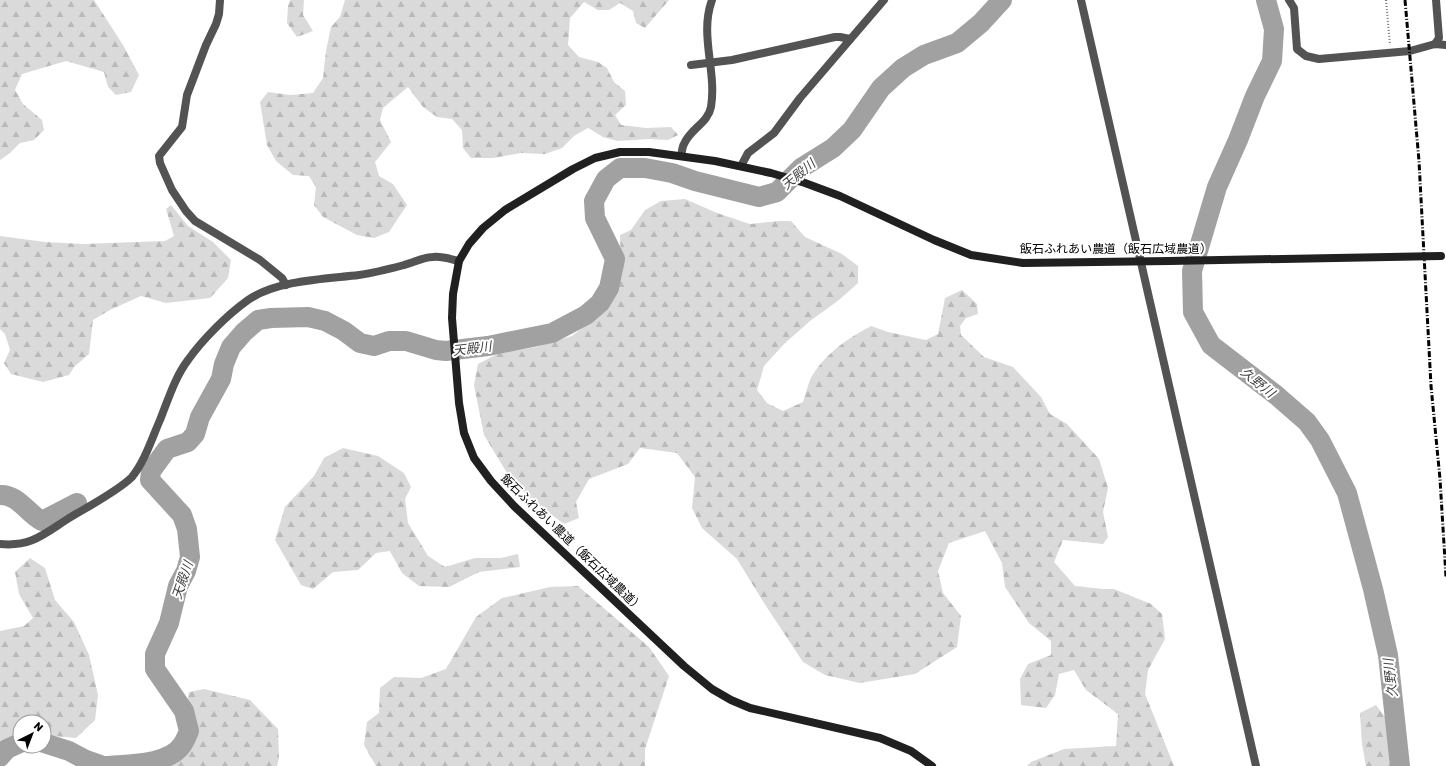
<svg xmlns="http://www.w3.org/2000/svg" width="1446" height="766" viewBox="0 0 1446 766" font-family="Rubik,'Noto Sans JP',sans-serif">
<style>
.forest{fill:url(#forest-firs)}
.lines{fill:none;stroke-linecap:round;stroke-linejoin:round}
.river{stroke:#a1a1a1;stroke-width:20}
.path{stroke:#757575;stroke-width:2;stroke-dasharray:1 2;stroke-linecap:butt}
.street{stroke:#535353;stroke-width:8}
.secondary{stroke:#202020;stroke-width:8}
.rail{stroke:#000;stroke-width:3;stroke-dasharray:6 2 1 2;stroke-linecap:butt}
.secondary-bridge{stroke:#202020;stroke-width:8}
.labels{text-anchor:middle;stroke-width:4;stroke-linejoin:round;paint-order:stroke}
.street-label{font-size:12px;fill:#000;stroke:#fff}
.water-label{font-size:13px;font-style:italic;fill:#424242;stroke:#fff}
</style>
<defs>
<pattern id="forest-firs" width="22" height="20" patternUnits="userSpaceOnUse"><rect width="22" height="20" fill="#dadada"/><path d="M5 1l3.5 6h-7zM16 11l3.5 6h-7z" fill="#b9b9b9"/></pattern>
</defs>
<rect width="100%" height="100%" fill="#fff"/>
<!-- forest -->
<g class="forest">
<path d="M 0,0 L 94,0 L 123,45 L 139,75 L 131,92 L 116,95 L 108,87 L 104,72 L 66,61 L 22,74 L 15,90 L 23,104 L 42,120 L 44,130 L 34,140 L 20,143 L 10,153 L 0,160 Z"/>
<path d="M 290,0 L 304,0 L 303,15 L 313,31 L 297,37 L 287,23 L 288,6 Z"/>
<path d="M 345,0 L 669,0 L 645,28 L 636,23 L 633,11 L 620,3 L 609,10 L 598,10 L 584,2 L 570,18 L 568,45 L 579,57 L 598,62 L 607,68 L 614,82 L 625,91 L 626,105 L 615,115 L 621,125 L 646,128 L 671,127 L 678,135 L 668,140 L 649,139 L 617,141 L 603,137 L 588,128 L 574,136 L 562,148 L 545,154 L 521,153 L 493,158 L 471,158 L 463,148 L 462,130 L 452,119 L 437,117 L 423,107 L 408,87 L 383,108 L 380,120 L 391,142 L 375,162 L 379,176 L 393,184 L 407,205 L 389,232 L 374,238 L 357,235 L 323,217 L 314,205 L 316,187 L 309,176 L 293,175 L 276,161 L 267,145 L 260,102 L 268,92 L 290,95 L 313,93 L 323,78 L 326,51 L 331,27 L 340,17 Z"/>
<path d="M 685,199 L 717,213 L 750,224 L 778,221 L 791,221 L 805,237 L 842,254 L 858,266 L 858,283 L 839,300 L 810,321 L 784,344 L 764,366 L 757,390 L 767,403 L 783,411 L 803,402 C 806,394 808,383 812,376 C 825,354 848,338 871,326 L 888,332 L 926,340 L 938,334 L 945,298 L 962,290 L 977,304 L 978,314 L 966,318 L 960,326 L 961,335 L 984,357 L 1013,367 L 1041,397 L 1050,414 L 1067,424 L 1099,459 L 1108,488 L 1103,512 L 1108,537 L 1103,544 L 1063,540 L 1054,562 L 1075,586 L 1103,589 L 1114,589 L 1151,604 L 1162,614 L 1165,639 L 1148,670 L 1145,694 L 1174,766 L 1027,766 L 1031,762 L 1064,749 L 1116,746 L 1118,714 L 1086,690 L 1074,670 L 1059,674 L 1055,695 L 1046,708 L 1021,705 L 1020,679 L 1028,664 L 1051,655 L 1051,641 L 1029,623 L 1005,587 L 1002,563 L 985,531 L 949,543 L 938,571 L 943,593 L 961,616 L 957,647 L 915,674 L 860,683 L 825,675 L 803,662 L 764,603 L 737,559 L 702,528 L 692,508 L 695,477 L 677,453 L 640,448 L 628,464 L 589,479 L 576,502 L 579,518 L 564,524 L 530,499 L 507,473 L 484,435 L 474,385 L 478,364 L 497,354 L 536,347 L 572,336 L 595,318 L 612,298 L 621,271 L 620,235 L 631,230 L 645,210 L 661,201 Z"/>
<path d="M 171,205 L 188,226 L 213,242 L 231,260 L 228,278 L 210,298 L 166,303 L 141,296 L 110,310 L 93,320 L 89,354 L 74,367 L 69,375 L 43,382 L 11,374 L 4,363 L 10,350 L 5,334 L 0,329 L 0,236 L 45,242 L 83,244 L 165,241 L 174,236 L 166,209 Z"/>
<path d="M 343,448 L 378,456 L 404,473 L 411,487 L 405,499 L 408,523 L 428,556 L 445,567 L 475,558 L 501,558 L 518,554 L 520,567 L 479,572 L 449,587 L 419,586 L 402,573 L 390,551 L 376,553 L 358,570 L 333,572 L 313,589 L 301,585 L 275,540 L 285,507 L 314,476 L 324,458 Z"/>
<path d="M 30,558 L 45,568 L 55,600 L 74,622 L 89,655 L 98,695 L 95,720 L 76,738 L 44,735 L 44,722 L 20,722 L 20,740 L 0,746 L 0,631 L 24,626 L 33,618 L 19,594 L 15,572 Z"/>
<path d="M 578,586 L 649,647 L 669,676 L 645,749 L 645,766 L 376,766 L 364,745 L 367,722 L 379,713 L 380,688 L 394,677 L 421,678 L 446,669 L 476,617 L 502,598 L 550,587 Z"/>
<path d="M 204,689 L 250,700 L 278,729 L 279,758 L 277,766 L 166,766 L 187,752 L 195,732 L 187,702 L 189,692 Z"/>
<path d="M 1376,705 L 1386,718 L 1392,766 L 1366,766 L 1362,744 L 1360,713 Z"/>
</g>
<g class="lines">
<!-- river -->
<g class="river">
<path d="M 1266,0 L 1274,29 L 1272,61 L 1255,96 L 1238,140 L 1217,187 L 1192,271 L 1193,312 L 1211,345 L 1276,395 L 1307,422 L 1320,440 L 1347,493 L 1373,589 L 1388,655 L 1400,766"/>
<path d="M 0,495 C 18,494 28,514 42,521 L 77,503"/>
<path d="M 44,743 L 69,751 L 86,760 L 103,766"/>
<path d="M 0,757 L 7,749 L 20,743"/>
<path d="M 107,766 C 128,764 169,765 182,745 C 185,741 187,736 189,731 L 184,711 L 155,669 L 155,654 L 169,623 L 178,586 L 186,571 L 190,557 L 187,529 L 182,515 L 150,480 L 151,471 L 167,449 L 188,442 L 195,434 L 200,417 L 221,379 L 224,364 L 231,347 L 244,332 L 258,320 L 271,318 L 308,317 L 325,321 L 344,331 L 360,343 L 374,346 L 389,341 L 406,341 L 436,350 L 446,351 L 488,346 L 552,333 L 586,315 L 600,303 L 609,288 L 615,259 L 595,218 L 594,201 L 606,179 L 620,168 L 645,168 L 672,173 L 695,181 L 759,197 L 777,192 L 801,168 L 833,148 L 852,130 L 881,88 L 903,68 L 924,55 L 957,43 L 981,23 L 1002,0"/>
</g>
<!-- path -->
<path class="path" d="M 1386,0 L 1390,45"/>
<!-- street -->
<g class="street">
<path d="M 220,0 L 219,14 L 216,24 L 206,45 L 187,95 L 182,127 L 159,156 L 160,163 L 172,190 L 186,211 L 195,221 L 260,260 L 282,278 L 286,285"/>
<path d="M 1081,0 L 1256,766"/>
<path d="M 1289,0 L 1294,8 L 1297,49 L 1306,56 L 1319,59 L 1410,51 L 1435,44 L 1446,45"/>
<path d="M 1435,44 L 1439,38 L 1436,0"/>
<path d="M 691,65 L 732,60 L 835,37 L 840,37 L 850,39"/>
<path d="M 681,156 C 682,152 682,147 684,144 C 690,129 708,123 711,107 C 717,71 699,35 712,0"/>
<path d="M 741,166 L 748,153 L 774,133 L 800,98 L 884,0"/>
<path d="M 0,544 C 30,547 43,535 66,520 C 85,508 117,492 132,477 C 145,461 152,438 160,420 C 168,400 175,377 188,360 C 203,339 227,315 248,300 C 277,280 326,279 359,275 C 374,273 389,269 404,265 C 413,263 423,257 433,257 C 442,256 450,259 459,261"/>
</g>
<!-- secondary -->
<path class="secondary" d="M 932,766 L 911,751 L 880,738 L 750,708 L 731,700 L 712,689 L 684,666 L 514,506 L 491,481 L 474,458 L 464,433 L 459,403 L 452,318 L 453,294 L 459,261 L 469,244 L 483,228 L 505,210 L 573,169 L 595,158 L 620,152 L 649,152 L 715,161 L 771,173 L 805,183 L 840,196 L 934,240 L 971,255 L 1023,263 L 1169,261"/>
<!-- rail -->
<path class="rail" d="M 1405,0 L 1419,161 L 1431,386 L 1440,479 L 1446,577"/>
<!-- secondary-bridge -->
<path class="secondary-bridge" d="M 1169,261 L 1441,256"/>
</g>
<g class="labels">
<!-- street labels -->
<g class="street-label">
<text x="1116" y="253">飯石ふれあい農道（飯石広域農道）</text>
<text transform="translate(572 543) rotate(44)" y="4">飯石ふれあい農道（飯石広域農道）</text>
</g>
<!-- water labels -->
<g class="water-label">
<text transform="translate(798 174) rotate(-40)" y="5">天殿川</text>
<text transform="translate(472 348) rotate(-7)" y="5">天殿川</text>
<text transform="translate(1258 382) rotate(39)" y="5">久野川</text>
<text transform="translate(182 580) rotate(-71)" y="5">天殿川</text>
<text transform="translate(1390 678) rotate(-97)" y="5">久野川</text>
</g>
</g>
<!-- north arrow -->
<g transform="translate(32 734) rotate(42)"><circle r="19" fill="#ffffff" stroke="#999999"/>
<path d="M0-3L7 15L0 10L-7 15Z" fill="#000000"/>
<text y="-6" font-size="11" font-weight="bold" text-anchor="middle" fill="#000000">N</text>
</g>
</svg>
